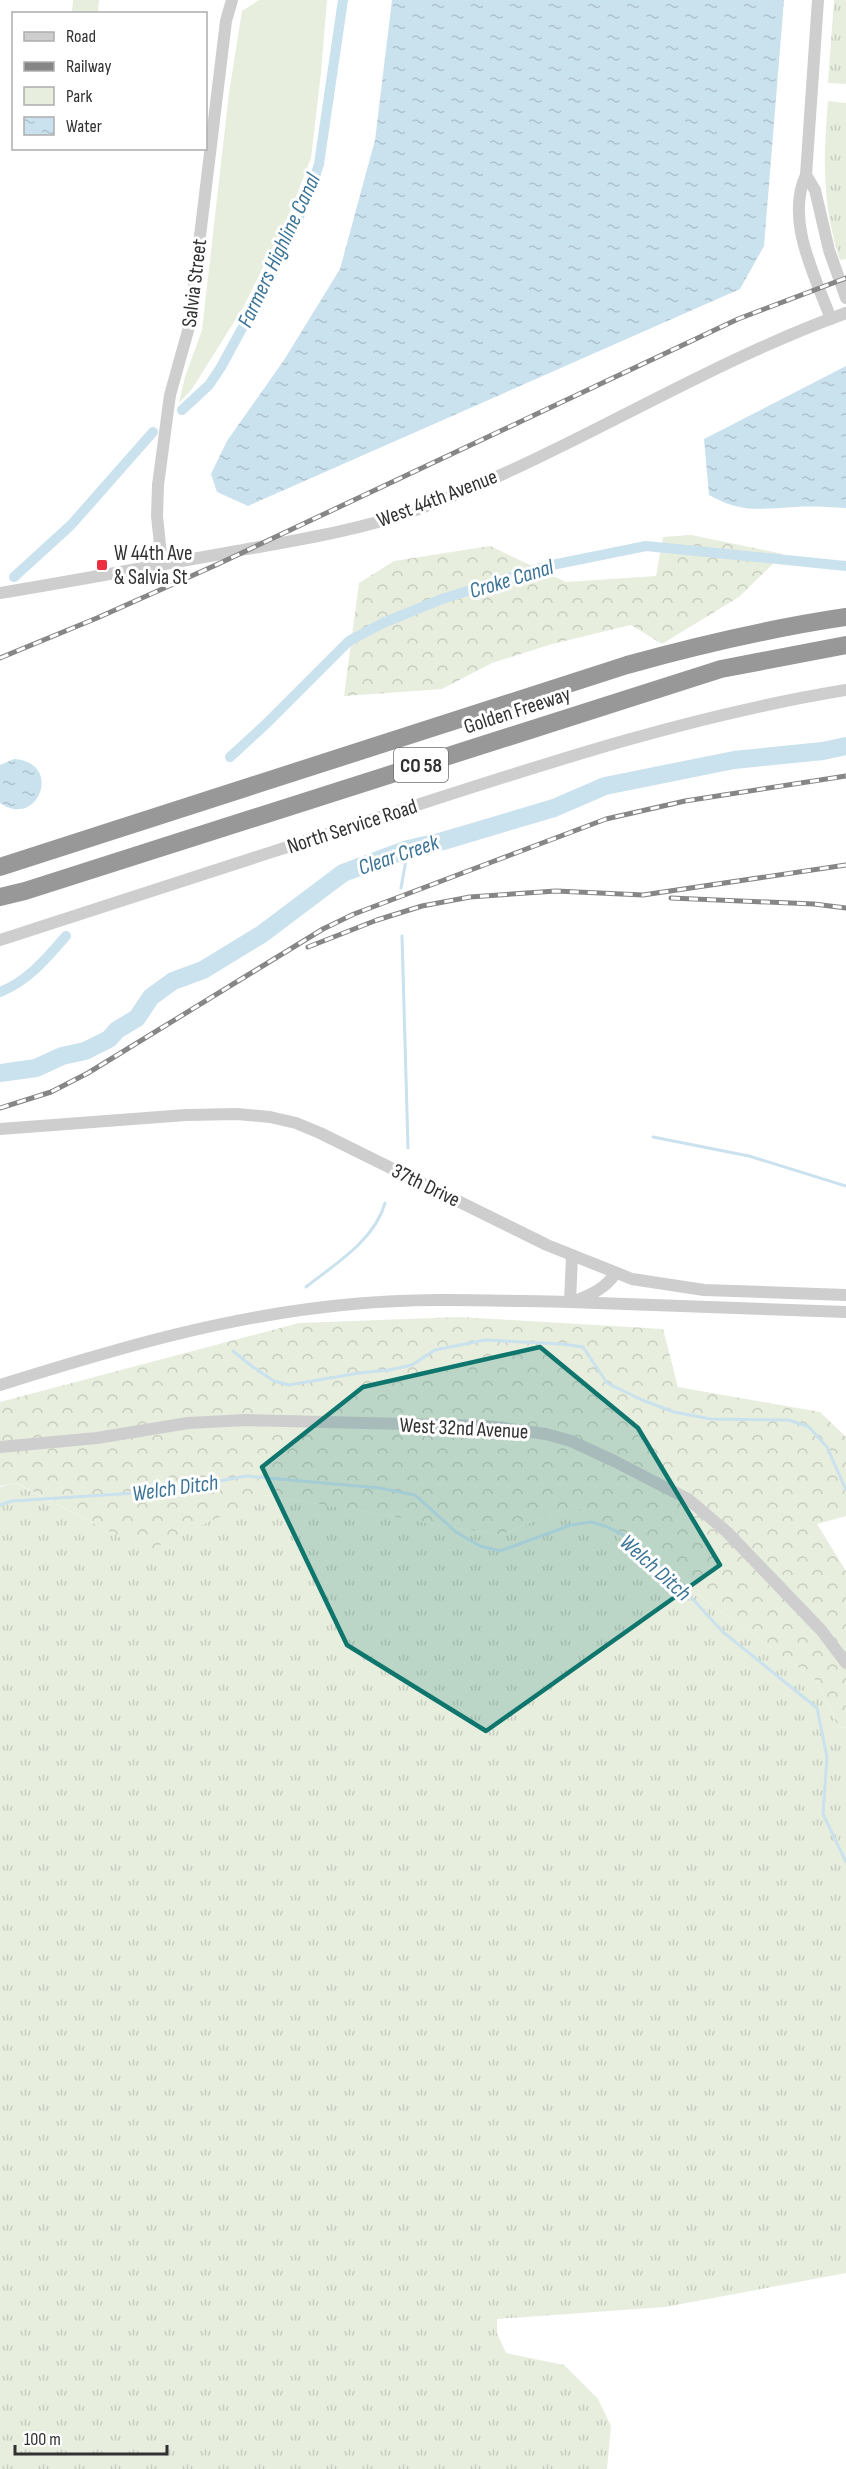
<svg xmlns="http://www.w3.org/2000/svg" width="846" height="2469" viewBox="0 0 846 2469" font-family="'Sofia Sans Condensed',sans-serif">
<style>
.grass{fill:url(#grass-tufts)}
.forest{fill:url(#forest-crowns)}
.green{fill:#e7eede}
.water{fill:url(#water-ripples)}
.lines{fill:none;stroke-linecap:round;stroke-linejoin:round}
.stream{stroke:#cae1ee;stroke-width:3}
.canal{stroke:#cae1ee;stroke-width:10}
.river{stroke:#cae1ee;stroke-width:18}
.minor{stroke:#cecece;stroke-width:12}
.highway{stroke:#989898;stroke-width:18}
.rail-casing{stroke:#868686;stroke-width:5}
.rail{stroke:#fff;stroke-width:3;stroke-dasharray:9;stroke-linecap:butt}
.marked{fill:#0f766e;fill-opacity:0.2;stroke:#0f766e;stroke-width:4.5;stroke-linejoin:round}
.poi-dot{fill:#eb2f40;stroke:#fff;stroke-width:2}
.labels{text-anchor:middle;stroke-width:6;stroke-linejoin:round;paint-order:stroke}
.shield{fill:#fff;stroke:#6f6f6f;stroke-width:1.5}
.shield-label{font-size:20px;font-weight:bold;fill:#313131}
.street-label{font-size:21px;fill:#313131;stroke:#fff}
.poi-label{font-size:21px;fill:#313131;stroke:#fff;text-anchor:start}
.water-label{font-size:22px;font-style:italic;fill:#3b7496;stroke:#fff}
</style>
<defs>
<pattern id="grass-tufts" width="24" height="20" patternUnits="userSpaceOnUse" patternTransform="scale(1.5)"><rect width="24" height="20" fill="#e7eede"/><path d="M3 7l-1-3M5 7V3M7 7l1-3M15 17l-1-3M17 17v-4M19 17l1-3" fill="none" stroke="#c7cdbf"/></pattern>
<pattern id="forest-crowns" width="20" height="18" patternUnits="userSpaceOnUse" patternTransform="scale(1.5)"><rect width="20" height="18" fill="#e7eede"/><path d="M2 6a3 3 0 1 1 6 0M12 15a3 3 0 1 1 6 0" fill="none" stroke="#c7cdbf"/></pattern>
<pattern id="water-ripples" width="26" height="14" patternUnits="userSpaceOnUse" patternTransform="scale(1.5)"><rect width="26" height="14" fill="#cae1ee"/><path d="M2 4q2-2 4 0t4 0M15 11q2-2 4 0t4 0" fill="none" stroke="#aec2cd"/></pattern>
</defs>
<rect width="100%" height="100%" fill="#fff"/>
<!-- grass -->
<g class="grass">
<path d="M 834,0 L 846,0 L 846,84 L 828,83 Z"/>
<path d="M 828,101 L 846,103 L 846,259 L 840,260 C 822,205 823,159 828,101 Z"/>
<path d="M 15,1483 L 144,1549 L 266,1495 L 500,1535 L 574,1505 L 817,1681 L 839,1728 L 846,1727 L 846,2273 L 665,2307 L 497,2319 L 497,2333 L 506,2353 L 564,2365 L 598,2399 L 611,2426 L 607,2469 L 0,2469 L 0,1487 Z"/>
</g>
<!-- forest -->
<g class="forest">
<path d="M 691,535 L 783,554 L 739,597 L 662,644 L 631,625 L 552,644 L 492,663 L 442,689 L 344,696 L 359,583 L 394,561 L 490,546 L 566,582 L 656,576 L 663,537 Z"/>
<path d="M 460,1317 L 663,1329 L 678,1387 L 820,1412 L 846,1437 L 846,1516 L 817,1524 L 846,1571 L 846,1727 L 839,1728 L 817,1681 L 574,1505 L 500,1535 L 266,1495 L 147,1551 L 16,1483 L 0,1486 L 0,1402 L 299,1323 Z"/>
</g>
<!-- green -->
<g class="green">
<path d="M 73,0 L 99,0 L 98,13 L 72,12 Z"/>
<path d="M 259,0 L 327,0 L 321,73 L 311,158 L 291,210 L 244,306 L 192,389 L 179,403 L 185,377 L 202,330 L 229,93 L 242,11 Z"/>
</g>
<!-- water -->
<g class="water">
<path d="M 392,0 L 784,0 L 764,246 L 740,289 L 248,506 L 217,492 L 211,474 L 227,441 L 284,360 L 340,269 L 375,140 Z"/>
<path d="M 846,366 L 846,508 C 829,507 812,506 795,507 C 761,509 740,513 709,495 L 704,439 Z"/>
<path d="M 14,759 C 64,762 38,830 0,803 L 0,765 Z"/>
</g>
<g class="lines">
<!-- stream -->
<g class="stream">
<path d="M 401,888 L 408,849"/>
<path d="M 402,936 L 408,1148"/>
<path d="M 653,1137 L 749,1156 L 846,1186"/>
<path d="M 306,1287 C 335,1264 375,1240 385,1203"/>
<path d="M 233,1351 L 253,1367 L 274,1381 L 289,1385 L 359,1373 L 389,1370 L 412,1365 L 435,1350 L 485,1340 L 562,1344 L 583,1347 L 607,1383 L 642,1400 L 674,1412 L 711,1419 L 789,1420 L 809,1427 L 827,1447 L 846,1490"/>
<path d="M 0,1505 L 12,1501 L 166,1491 L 246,1476 L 379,1488 L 415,1495 L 456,1532 L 480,1546 L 500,1551 L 571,1525 L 591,1522 L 605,1526 L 622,1534 L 666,1570 L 723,1632 L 817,1708 L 827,1757 L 823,1814 L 846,1862"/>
</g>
<!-- canal -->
<g class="canal">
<path d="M 182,410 L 209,385 L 221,367 L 275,268 L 309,195 L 319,164 L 343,0"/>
<path d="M 14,577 L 71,525 L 153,432"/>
<path d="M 230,757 L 266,724 L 349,641 L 383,623 L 442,599 L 547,566 L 646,546 L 846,566"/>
<path d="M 0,992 C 28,981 47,958 66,936"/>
</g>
<!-- river -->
<path class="river" d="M 0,1073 L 36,1068 L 62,1056 L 85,1051 L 109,1039 L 117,1030 L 137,1018 L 151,997 L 173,981 L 203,970 L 262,934 L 343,873 L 408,849 L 443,841 L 554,808 L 605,786 L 734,760 L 823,751 L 846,746"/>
<!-- minor -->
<g class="minor">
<path d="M 818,0 L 806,175 C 785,220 815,276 831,319"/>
<path d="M 806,175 L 815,190 L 829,250 L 846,298"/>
<path d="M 162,564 L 157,516 L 158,485 L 170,395 L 189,327 L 226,21 L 232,0"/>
<path d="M 0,593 C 79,580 158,565 237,551 C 296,540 356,531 413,511 C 563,457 696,367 846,313"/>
<path d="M 0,940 C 138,895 276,851 414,806 C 556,760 698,714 846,690"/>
<path d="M 0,1129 L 186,1115 L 237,1114 L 270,1117 L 296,1123 L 320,1133 L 547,1245 L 632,1279 L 704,1290 L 846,1295"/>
<path d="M 577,1300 C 593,1294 605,1288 615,1274"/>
<path d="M 570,1302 L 846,1312"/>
<path d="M 0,1385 C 118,1348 229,1315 353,1304 C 425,1297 498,1301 570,1302 L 572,1256"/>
<path d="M 0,1447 L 97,1438 L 188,1423 L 246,1420 L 487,1426 L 546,1434 L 571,1441 L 614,1461 L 688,1499 L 727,1532 L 821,1630 L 846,1663"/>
</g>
<!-- highway -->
<g class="highway">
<path d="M 0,867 L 627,665 C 699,645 772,628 846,617"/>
<path d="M 0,897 L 25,891 L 721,669 L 846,645"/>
</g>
<defs>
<g id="rail">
<path d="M 0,658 L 97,618 L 216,565 L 738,319 L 846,278"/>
<path d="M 671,898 L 814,904 L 846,908"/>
<path d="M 308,947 L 377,920 L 422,906 L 470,897 L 556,891 L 643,895 L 846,865"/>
<path d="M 0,1108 L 51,1092 L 88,1073 L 323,929 L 354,914 L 606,819 L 685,801 L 846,776"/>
</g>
</defs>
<!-- rail casing -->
<use href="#rail" class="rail-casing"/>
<!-- rail -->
<use href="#rail" class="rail"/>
</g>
<!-- marked area -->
<path class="marked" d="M 540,1347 L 638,1428 L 720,1565 L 486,1731 L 347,1645 L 262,1467 L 363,1387 Z"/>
<!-- markers -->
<rect class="poi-dot" x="96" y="559" width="12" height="12" rx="3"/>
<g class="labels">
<!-- shield labels -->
<rect class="shield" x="394" y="748" width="54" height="34" rx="4.5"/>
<g class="shield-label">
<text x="421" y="772">CO 58</text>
</g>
<!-- street labels -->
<g class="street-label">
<text transform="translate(194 283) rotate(-83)" y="7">Salvia Street</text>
<text transform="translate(437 498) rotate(-21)" y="7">West 44th Avenue</text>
<text transform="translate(517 710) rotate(-18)" y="7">Golden Freeway</text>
<text transform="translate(352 826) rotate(-18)" y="7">North Service Road</text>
<text transform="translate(426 1185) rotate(26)" y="7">37th Drive</text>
<text transform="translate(464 1428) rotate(3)" y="7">West 32nd Avenue</text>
</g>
<!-- poi labels -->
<g class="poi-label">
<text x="114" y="560">W 44th Ave<tspan x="114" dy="24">&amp; Salvia St</tspan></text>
</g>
<!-- water labels -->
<g class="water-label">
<text transform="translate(278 250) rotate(-65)" y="8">Farmers Highline Canal</text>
<text transform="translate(511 578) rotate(-17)" y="8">Croke Canal</text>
<text transform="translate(398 854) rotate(-19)" y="8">Clear Creek</text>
<text transform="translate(175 1487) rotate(-8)" y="8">Welch Ditch</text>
<text transform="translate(656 1567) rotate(42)" y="8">Welch Ditch</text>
</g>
</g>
<!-- legend -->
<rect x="12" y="12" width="195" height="138" fill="#ffffff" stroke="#adadad" stroke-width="1.5"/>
<rect x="24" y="32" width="30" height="9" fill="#cecece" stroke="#adadad" stroke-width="1.5"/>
<text x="66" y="42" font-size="18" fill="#313131">Road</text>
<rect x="24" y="62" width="30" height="9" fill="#868686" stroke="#adadad" stroke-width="1.5"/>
<text x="66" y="72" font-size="18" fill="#313131">Railway</text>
<rect x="24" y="87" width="30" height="18" fill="#e7eede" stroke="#adadad" stroke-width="1.5"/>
<text x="66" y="102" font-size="18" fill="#313131">Park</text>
<rect x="24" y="117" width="30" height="18" fill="url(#water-ripples)" stroke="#adadad" stroke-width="1.5"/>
<text x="66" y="132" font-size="18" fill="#313131">Water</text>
<!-- scale -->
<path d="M15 2445v9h152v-9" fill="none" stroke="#313131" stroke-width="3"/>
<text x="24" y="2445" font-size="18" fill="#313131" stroke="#ffffff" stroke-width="4.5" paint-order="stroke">100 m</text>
</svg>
